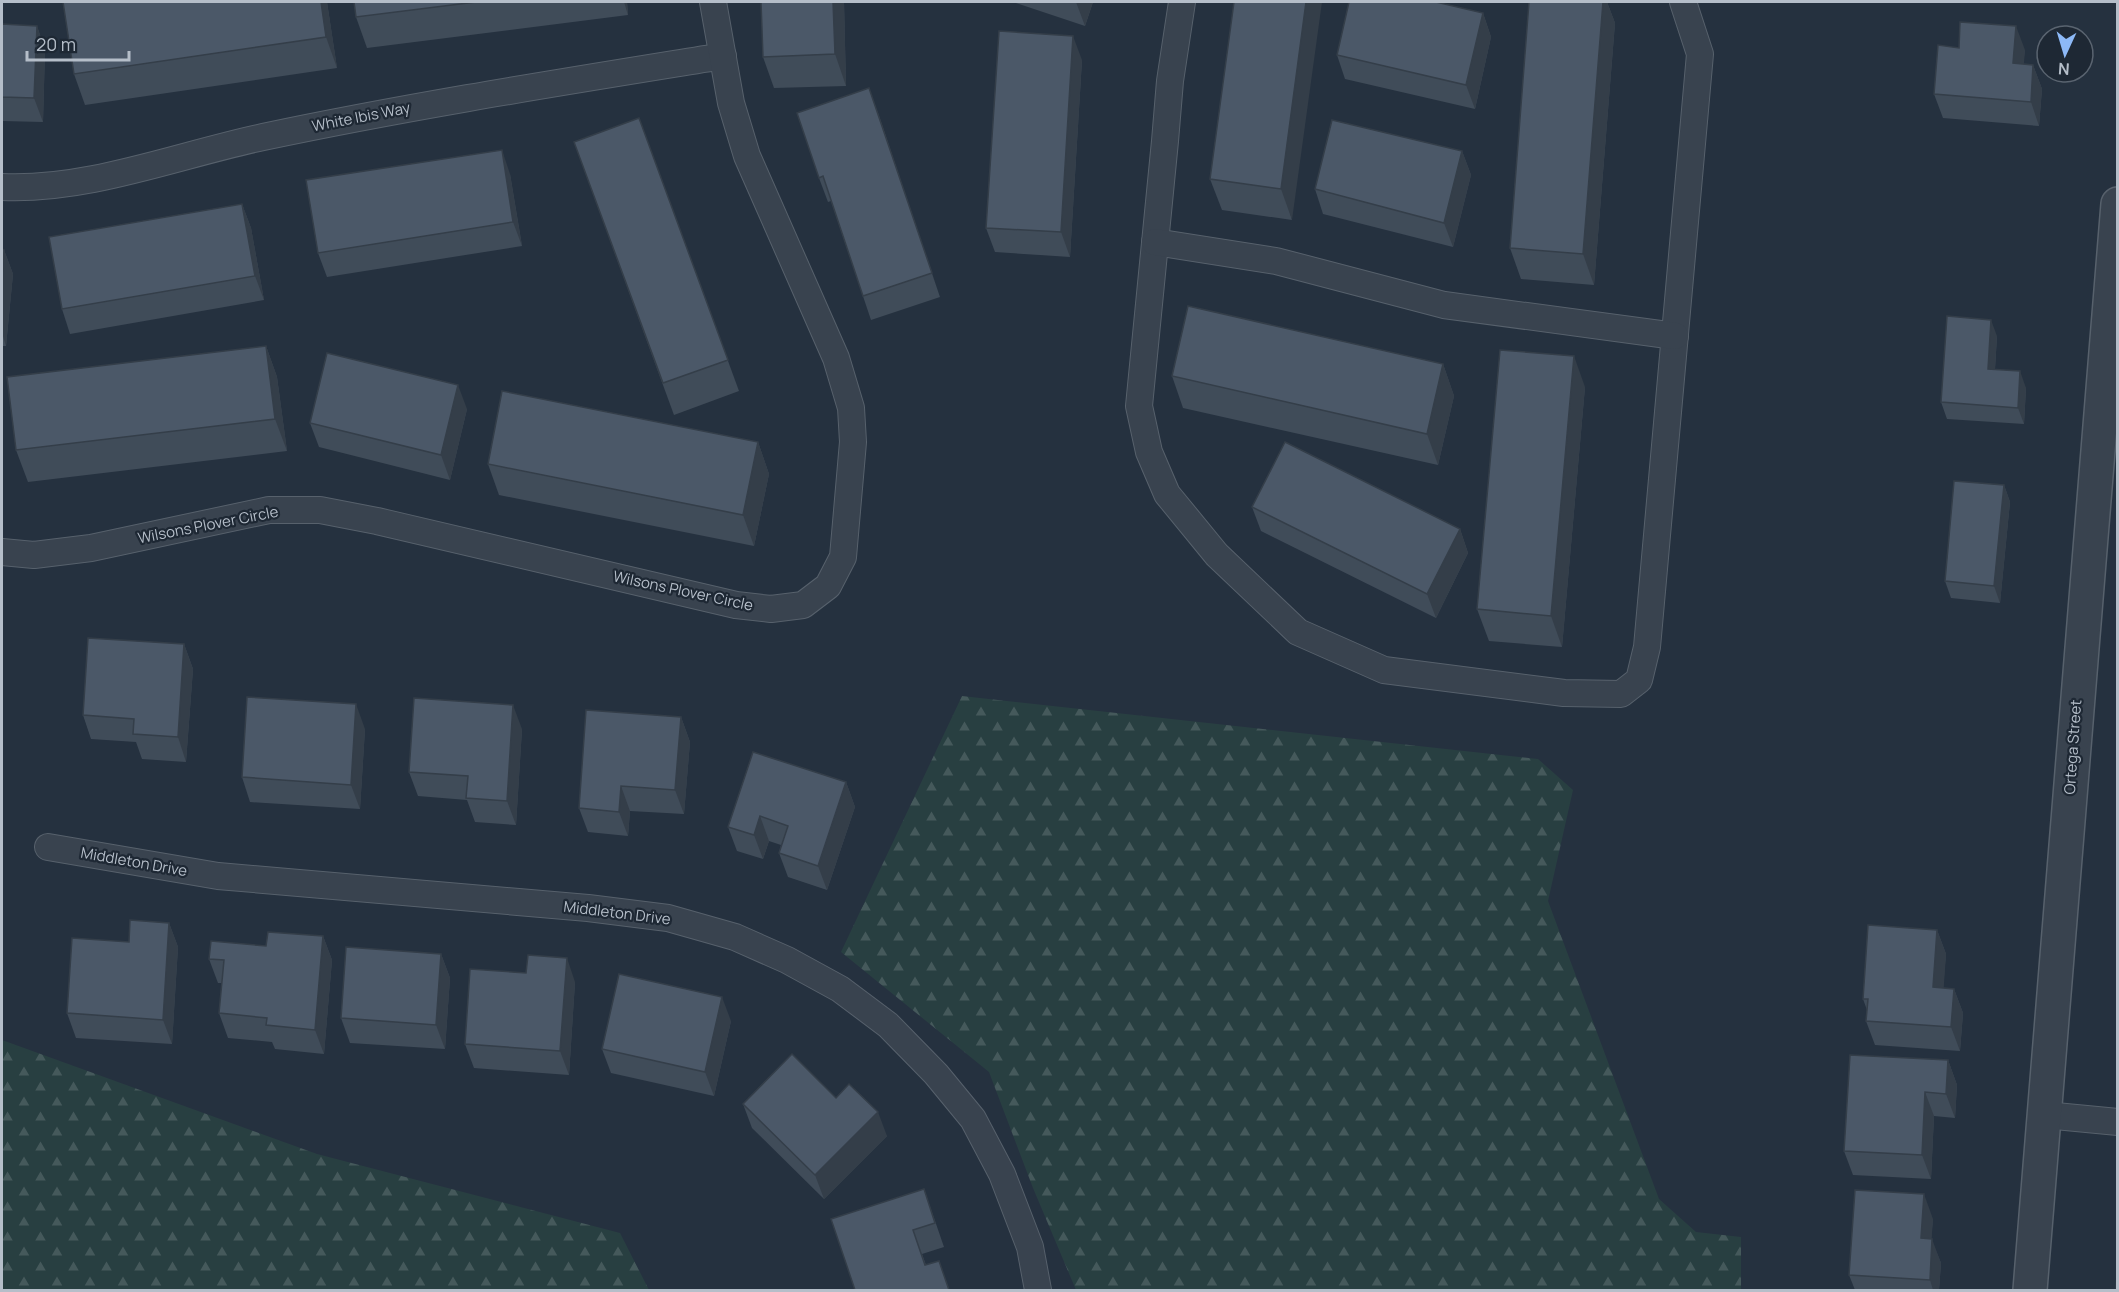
<svg xmlns="http://www.w3.org/2000/svg" width="2119" height="1292" viewBox="0 0 2119 1292" font-family="Manrope,sans-serif">
<style>
.forest{fill:url(#forest-firs)}
.lines{fill:none;stroke-linecap:round;stroke-linejoin:round}
.minor-casing{stroke:#57616c;stroke-width:28}
.tertiary-casing{stroke:#57616c;stroke-width:36}
.minor{stroke:#39434f;stroke-width:26}
.tertiary{stroke:#39434f;stroke-width:33}
.wall{fill:#404c59}
.shaded-wall{fill:#343e49}
.building{fill:#4b5868;stroke:#343e49;stroke-width:1.5}
.labels{text-anchor:middle;stroke-width:4.5;stroke-linejoin:round;paint-order:stroke}
.street-label{font-size:15px;fill:#b5bec9;stroke:#1e2834}
</style>
<defs>
<pattern id="forest-firs" width="22" height="20" patternUnits="userSpaceOnUse" patternTransform="scale(1.5)"><rect width="22" height="20" fill="#283f41"/><path d="M5 1l3.5 6h-7zM16 11l3.5 6h-7z" fill="#45595b"/></pattern>
</defs>
<rect width="100%" height="100%" fill="#25313f"/>
<!-- forest -->
<g class="forest">
<path d="M 962,696 L 1538,759 L 1573,790 L 1548,901 L 1659,1199 L 1696,1232 L 1741,1237 L 1741,1290 L 1076,1290 L 1033,1188 L 989,1072 L 841,952 Z"/>
<path d="M 2,1040 L 317,1154 L 620,1233 L 649,1290 L 2,1290 Z"/>
</g>
<g class="lines">
<defs>
<g id="minor">
<path d="M 1182,2 L 1170,81 L 1165,141 L 1139,406 L 1149,452 L 1167,494 L 1217,555 L 1298,632 L 1384,670 L 1564,693 L 1621,694 L 1639,680 L 1647,647 L 1700,54 L 1683,2"/>
<path d="M 2,187 C 88,191 178,155 263,137 C 415,105 569,81 723,56"/>
<path d="M 1155,242 L 1276,261 L 1444,305 L 1675,336"/>
<path d="M 2,552 L 34,555 L 91,548 L 269,510 L 320,510 L 377,521 L 736,605 L 771,609 L 803,605 L 828,586 L 843,557 L 853,442 L 851,408 L 836,358 L 747,156 L 731,103 L 713,2"/>
<path d="M 48,847 L 218,876 L 588,908 L 668,918 L 735,937 L 787,960 L 840,989 L 888,1025 L 936,1074 L 973,1119 L 1002,1174 L 1030,1247 L 1038,1290"/>
<path d="M 2045,1115 L 2118,1122"/>
</g>
<path id="tertiary" d="M 2030,1290 L 2118,204"/>
</defs>
<!-- minor casing -->
<use href="#minor" class="minor-casing"/>
<!-- tertiary casing -->
<use href="#tertiary" class="tertiary-casing"/>
<!-- minor -->
<use href="#minor" class="minor"/>
<!-- tertiary -->
<use href="#tertiary" class="tertiary"/>
</g>
<!-- wall -->
<g class="wall">
<path d="M 327,2 L 337,68 L 85,105 L 74,74 Z"/>
<path d="M 354,2 L 627,2 L 628,15 L 367,48 L 356,17 Z"/>
<path d="M 761,2 L 844,2 L 846,86 L 774,88 L 763,57 Z"/>
<path d="M 1015,2 L 1093,2 L 1085,26 L 1016,3 Z"/>
<path d="M 1234,2 L 1292,220 L 1222,210 L 1210,179 Z"/>
<path d="M 1529,2 L 1607,2 L 1615,23 L 1594,285 L 1521,279 L 1510,248 Z"/>
<path d="M 1483,13 L 1491,37 L 1475,109 L 1345,79 L 1337,55 Z"/>
<path d="M 2,24 L 37,26 L 45,50 L 43,122 L 2,121 Z"/>
<path d="M 1959,48 L 2025,50 L 2023,64 L 2033,65 L 2042,89 L 2039,126 L 1943,118 L 1934,94 Z"/>
<path d="M 1082,60 L 1070,257 L 995,252 L 986,228 Z"/>
<path d="M 878,113 L 940,297 L 871,320 L 831,201 L 828,202 L 819,178 Z"/>
<path d="M 639,118 L 739,391 L 674,415 L 574,142 Z"/>
<path d="M 1462,151 L 1471,175 L 1453,247 L 1323,214 L 1315,189 Z"/>
<path d="M 510,174 L 522,246 L 327,277 L 318,253 Z"/>
<path d="M 242,204 L 251,228 L 264,300 L 70,334 L 62,309 Z"/>
<path d="M 2,249 L 4,250 L 13,274 L 6,346 L 2,346 Z"/>
<path d="M 1997,336 L 1995,369 L 2026,388 L 2024,424 L 1947,419 L 1941,402 Z"/>
<path d="M 266,346 L 277,377 L 287,451 L 28,482 L 16,450 Z"/>
<path d="M 1443,364 L 1454,396 L 1438,465 L 1183,408 L 1172,376 Z"/>
<path d="M 1585,387 L 1562,647 L 1489,641 L 1477,609 Z"/>
<path d="M 467,409 L 450,480 L 319,447 L 310,423 Z"/>
<path d="M 758,442 L 769,474 L 754,546 L 499,495 L 488,464 Z"/>
<path d="M 2004,485 L 2010,502 L 2000,603 L 1951,598 L 1945,581 Z"/>
<path d="M 1252,507 L 1460,529 L 1468,553 L 1436,618 L 1261,531 Z"/>
<path d="M 184,644 L 193,669 L 186,762 L 142,759 L 136,742 L 91,739 L 83,715 Z"/>
<path d="M 681,717 L 690,742 L 684,814 L 630,811 L 628,836 L 588,832 L 579,808 Z"/>
<path d="M 365,729 L 360,809 L 250,802 L 242,777 Z"/>
<path d="M 522,729 L 516,825 L 475,822 L 467,800 L 418,796 L 409,772 Z"/>
<path d="M 846,782 L 855,807 L 827,890 L 788,877 L 779,853 L 781,845 L 769,841 L 763,859 L 737,851 L 728,827 Z"/>
<path d="M 169,923 L 178,947 L 172,1044 L 76,1038 L 67,1013 L 129,942 Z"/>
<path d="M 1937,930 L 1946,954 L 1943,988 L 1954,989 L 1963,1013 L 1960,1051 L 1875,1045 L 1866,1021 L 1867,1010 L 1863,999 Z"/>
<path d="M 323,936 L 332,960 L 324,1054 L 275,1049 L 272,1042 L 228,1038 L 219,1013 L 222,983 L 218,983 L 209,959 Z"/>
<path d="M 441,954 L 450,978 L 445,1049 L 350,1043 L 341,1018 Z"/>
<path d="M 575,982 L 569,1075 L 474,1068 L 465,1044 Z"/>
<path d="M 731,1021 L 714,1096 L 611,1073 L 602,1049 Z"/>
<path d="M 1948,1060 L 1957,1085 L 1955,1118 L 1934,1116 L 1931,1179 L 1853,1175 L 1844,1151 Z"/>
<path d="M 836,1098 L 887,1136 L 824,1199 L 752,1128 L 743,1104 Z"/>
<path d="M 924,1189 L 944,1247 L 922,1254 L 926,1265 L 949,1290 L 831,1219 Z"/>
<path d="M 1933,1219 L 1931,1239 L 1941,1263 L 1939,1290 L 1855,1290 L 1849,1275 Z"/>
</g>
<!-- shaded-wall -->
<g class="shaded-wall">
<path d="M 321,2 L 327,2 L 337,68 L 326,37 Z"/>
<path d="M 624,2 L 627,2 L 628,15 Z"/>
<path d="M 833,2 L 844,2 L 846,86 L 835,54 Z"/>
<path d="M 1076,2 L 1093,2 L 1085,26 Z"/>
<path d="M 1306,2 L 1322,2 L 1292,220 L 1281,189 Z"/>
<path d="M 1603,2 L 1607,2 L 1615,23 L 1594,285 L 1583,254 Z"/>
<path d="M 1483,13 L 1491,37 L 1475,109 L 1466,85 Z"/>
<path d="M 37,26 L 45,50 L 43,122 L 34,98 Z"/>
<path d="M 2016,26 L 2025,50 L 2022,87 L 2013,63 Z"/>
<path d="M 1073,36 L 1082,60 L 1070,257 L 1061,232 Z"/>
<path d="M 2033,65 L 2042,89 L 2039,126 L 2031,102 Z"/>
<path d="M 869,88 L 878,113 L 940,297 L 932,273 Z"/>
<path d="M 502,150 L 510,174 L 522,246 L 513,222 Z"/>
<path d="M 1462,151 L 1471,175 L 1453,247 L 1444,223 Z"/>
<path d="M 242,204 L 251,228 L 264,300 L 255,276 Z"/>
<path d="M 4,250 L 13,274 L 6,346 L 2,333 L 2,275 Z"/>
<path d="M 1991,320 L 1997,336 L 1994,385 L 1988,369 Z"/>
<path d="M 266,346 L 277,377 L 287,451 L 275,419 Z"/>
<path d="M 1574,356 L 1585,387 L 1562,647 L 1551,616 Z"/>
<path d="M 1443,364 L 1454,396 L 1438,465 L 1427,434 Z"/>
<path d="M 2020,371 L 2026,388 L 2024,424 L 2018,408 Z"/>
<path d="M 458,385 L 467,409 L 450,480 L 441,455 Z"/>
<path d="M 758,442 L 769,474 L 754,546 L 743,515 Z"/>
<path d="M 2004,485 L 2010,502 L 2000,603 L 1994,586 Z"/>
<path d="M 1460,529 L 1468,553 L 1436,618 L 1427,594 Z"/>
<path d="M 184,644 L 193,669 L 186,762 L 178,737 Z"/>
<path d="M 356,704 L 365,729 L 360,809 L 351,785 Z"/>
<path d="M 513,705 L 522,729 L 516,825 L 507,801 Z"/>
<path d="M 681,717 L 690,742 L 684,814 L 675,790 Z"/>
<path d="M 846,782 L 855,807 L 827,890 L 818,866 Z"/>
<path d="M 621,786 L 630,811 L 628,836 L 619,812 Z"/>
<path d="M 760,816 L 769,841 L 763,859 L 754,835 Z"/>
<path d="M 169,923 L 178,947 L 172,1044 L 163,1020 Z"/>
<path d="M 1937,930 L 1946,954 L 1942,1012 L 1933,987 Z"/>
<path d="M 323,936 L 332,960 L 324,1054 L 315,1030 Z"/>
<path d="M 441,954 L 450,978 L 445,1049 L 436,1025 Z"/>
<path d="M 567,958 L 575,982 L 569,1075 L 560,1051 Z"/>
<path d="M 1954,989 L 1963,1013 L 1960,1051 L 1951,1027 Z"/>
<path d="M 722,997 L 731,1021 L 714,1096 L 705,1072 Z"/>
<path d="M 1948,1060 L 1957,1085 L 1955,1118 L 1946,1094 Z"/>
<path d="M 1925,1092 L 1934,1116 L 1931,1179 L 1922,1155 Z"/>
<path d="M 878,1112 L 887,1136 L 824,1199 L 815,1175 Z"/>
<path d="M 1924,1194 L 1933,1219 L 1930,1262 L 1921,1238 Z"/>
<path d="M 1932,1239 L 1941,1263 L 1939,1290 L 1933,1290 L 1930,1280 Z"/>
</g>
<!-- building -->
<g class="building">
<path d="M 63,2 L 321,2 L 326,37 L 74,74 Z"/>
<path d="M 354,2 L 476,2 L 356,17 Z"/>
<path d="M 761,2 L 833,2 L 835,54 L 763,57 Z"/>
<path d="M 1234,2 L 1306,2 L 1281,189 L 1210,179 Z"/>
<path d="M 1349,2 L 1436,2 L 1483,13 L 1466,85 L 1337,55 Z"/>
<path d="M 1529,2 L 1603,2 L 1583,254 L 1510,248 Z"/>
<path d="M 1960,22 L 2016,26 L 2013,63 L 2033,65 L 2031,102 L 1934,94 L 1938,45 L 1959,48 Z"/>
<path d="M 2,24 L 37,26 L 34,98 L 2,97 Z"/>
<path d="M 999,31 L 1073,36 L 1061,232 L 986,228 Z"/>
<path d="M 869,88 L 932,273 L 863,296 L 823,176 L 819,178 L 797,113 Z"/>
<path d="M 639,118 L 728,360 L 663,383 L 574,142 Z"/>
<path d="M 1332,120 L 1462,151 L 1444,223 L 1315,189 Z"/>
<path d="M 502,150 L 513,222 L 318,253 L 306,180 Z"/>
<path d="M 242,204 L 255,276 L 62,309 L 49,237 Z"/>
<path d="M 2,249 L 4,250 L 2,275 Z"/>
<path d="M 1188,306 L 1443,364 L 1427,434 L 1172,376 Z"/>
<path d="M 1947,316 L 1991,320 L 1988,369 L 2020,371 L 2018,408 L 1941,402 Z"/>
<path d="M 266,346 L 275,419 L 16,450 L 7,377 Z"/>
<path d="M 1500,350 L 1574,356 L 1551,616 L 1477,609 Z"/>
<path d="M 327,353 L 458,385 L 441,455 L 310,423 Z"/>
<path d="M 502,391 L 758,442 L 743,515 L 488,464 Z"/>
<path d="M 1285,442 L 1460,529 L 1427,594 L 1252,507 Z"/>
<path d="M 1954,481 L 2004,485 L 1994,586 L 1945,581 Z"/>
<path d="M 88,638 L 184,644 L 178,737 L 133,734 L 134,719 L 83,715 Z"/>
<path d="M 247,697 L 356,704 L 351,785 L 242,777 Z"/>
<path d="M 414,698 L 513,705 L 507,801 L 466,798 L 468,776 L 409,772 Z"/>
<path d="M 586,710 L 681,717 L 675,790 L 621,786 L 619,812 L 579,808 Z"/>
<path d="M 753,752 L 846,782 L 818,866 L 779,853 L 788,826 L 760,816 L 754,835 L 728,827 Z"/>
<path d="M 130,920 L 169,923 L 163,1020 L 67,1013 L 72,938 L 129,942 Z"/>
<path d="M 1868,925 L 1937,930 L 1933,987 L 1954,989 L 1951,1027 L 1866,1021 L 1868,999 L 1863,999 Z"/>
<path d="M 268,932 L 323,936 L 315,1030 L 266,1025 L 267,1018 L 219,1013 L 224,960 L 209,959 L 211,941 L 266,946 Z"/>
<path d="M 346,947 L 441,954 L 436,1025 L 341,1018 Z"/>
<path d="M 528,955 L 567,958 L 560,1051 L 465,1044 L 470,969 L 526,973 Z"/>
<path d="M 619,974 L 722,997 L 705,1072 L 602,1049 Z"/>
<path d="M 792,1054 L 836,1098 L 849,1084 L 878,1112 L 815,1175 L 743,1104 Z"/>
<path d="M 1850,1055 L 1948,1060 L 1946,1094 L 1925,1092 L 1922,1155 L 1844,1151 Z"/>
<path d="M 924,1189 L 935,1223 L 913,1230 L 925,1265 L 939,1261 L 949,1290 L 855,1290 L 831,1219 Z"/>
<path d="M 1855,1190 L 1924,1194 L 1921,1238 L 1932,1239 L 1930,1280 L 1849,1275 Z"/>
<path d="M 2118,1263 L 2118,1288 L 2116,1288 Z"/>
</g>
<g class="labels">
<!-- street labels -->
<g class="street-label">
<text transform="translate(361 117) rotate(-11)" y="5">White Ibis Way</text>
<text transform="translate(208 525) rotate(-11)" y="5">Wilsons Plover Circle</text>
<text transform="translate(683 591) rotate(12)" y="5">Wilsons Plover Circle</text>
<text transform="translate(2073 747) rotate(-86)" y="5">Ortega Street</text>
<text transform="translate(134 862) rotate(10)" y="5">Middleton Drive</text>
<text transform="translate(617 913) rotate(7)" y="5">Middleton Drive</text>
</g>
</g>
<!-- border -->
<rect width="2119" height="1292" fill="none" stroke="#b5bec9" stroke-width="6"/>
<!-- north arrow -->
<g transform="translate(2065 54) rotate(184)"><circle r="28" fill="#1e2834" stroke="#5a6470" stroke-width="1.5"/>
<path d="M0-4.5L10 22L0 15L-10 22Z" fill="#8db9f7"/>
<text y="-9" font-size="16" font-weight="bold" text-anchor="middle" fill="#b5bec9">N</text>
</g>
<!-- scale -->
<path d="M27 51v9h102v-9" fill="none" stroke="#b5bec9" stroke-width="3"/>
<text x="36" y="51" font-size="18" fill="#b5bec9" stroke="#1e2834" stroke-width="4.5" paint-order="stroke">20 m</text>
</svg>
